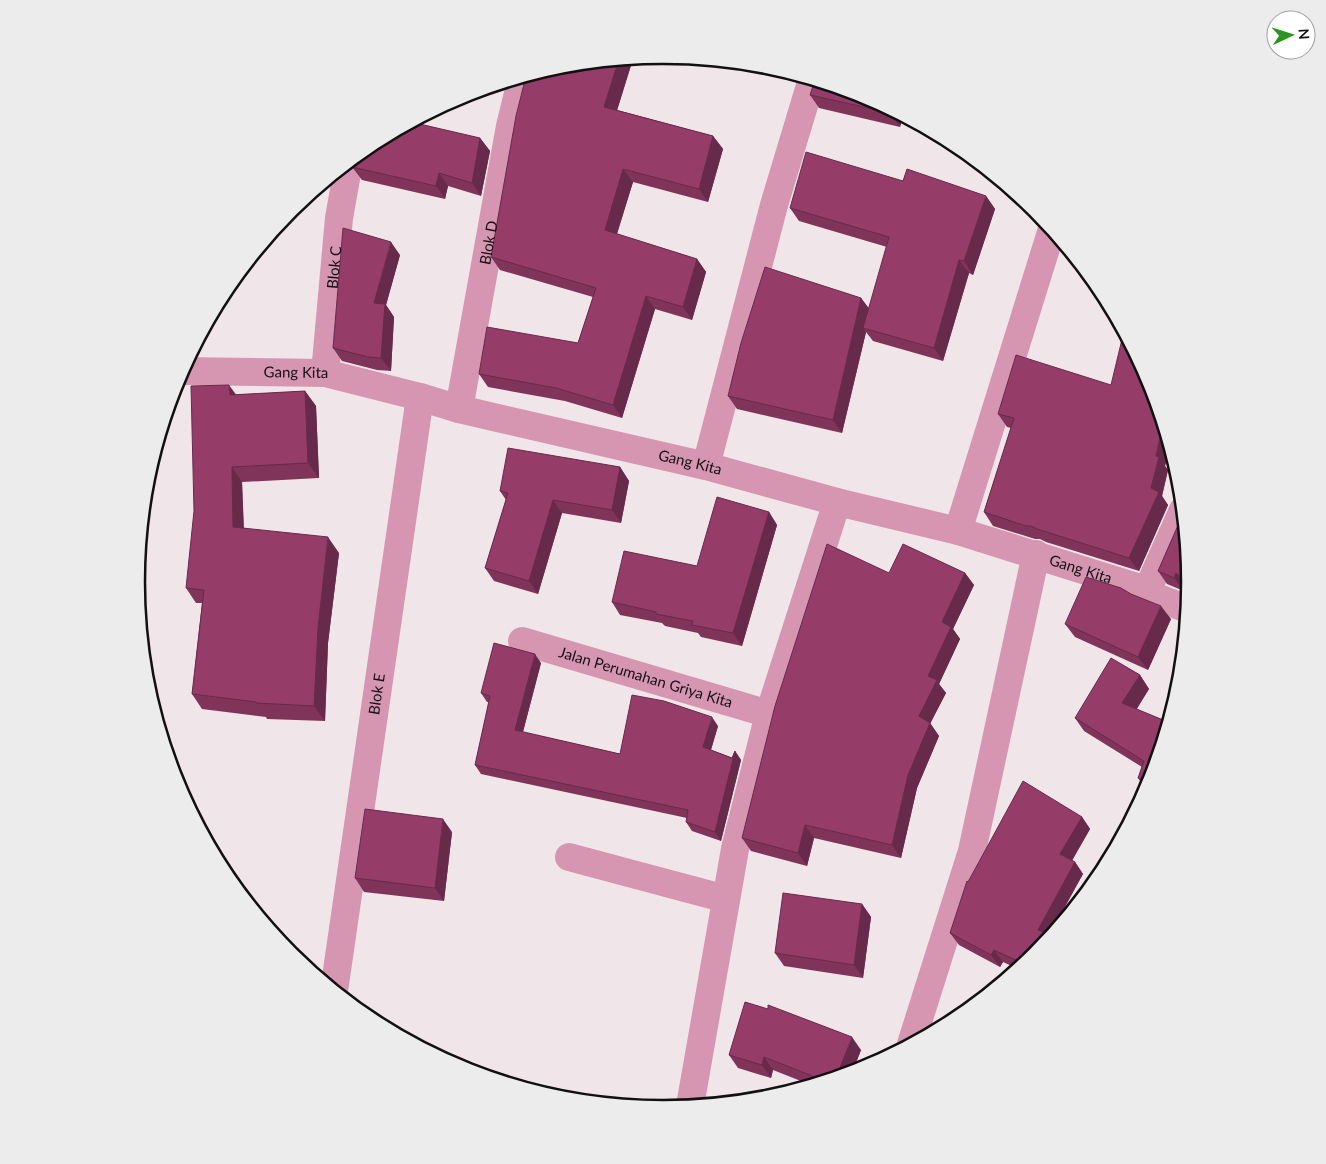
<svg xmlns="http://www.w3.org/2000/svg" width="1326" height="1164" viewBox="0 0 1326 1164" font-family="Lato,sans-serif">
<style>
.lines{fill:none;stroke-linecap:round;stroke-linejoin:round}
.minor{stroke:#d696b2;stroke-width:28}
.wall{fill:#80345a}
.shaded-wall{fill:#682a4a}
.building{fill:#953c69;stroke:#682a4a}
.labels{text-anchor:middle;stroke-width:5;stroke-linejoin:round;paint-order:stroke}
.street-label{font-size:15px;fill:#131011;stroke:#fff}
.rim{fill:none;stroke:#131011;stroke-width:2.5}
</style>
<rect width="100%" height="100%" fill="#f0e6ea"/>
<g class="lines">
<!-- minor -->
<g class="minor">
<path id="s1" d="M 181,371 L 325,373 L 420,397 L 459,409 L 706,466 L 837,502 L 958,531 L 1137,587 L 1146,593 L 1187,609"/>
<path id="s2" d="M 325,373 L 339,218 L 349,162"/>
<path id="s3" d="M 459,409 L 510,126 L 522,77"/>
<path d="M 706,466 L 774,205 L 812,79"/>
<path d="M 958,531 L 1052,229"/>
<path d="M 1146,593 L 1183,510"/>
<path id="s4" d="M 522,641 L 769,714"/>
<path d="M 569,857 L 726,899"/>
<path id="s5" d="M 334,991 L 420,397"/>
<path d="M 911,1044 L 972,851 L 1036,554"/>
<path d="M 690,1106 L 735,849 L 769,714 L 837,502"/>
</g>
</g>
<!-- wall -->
<g class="wall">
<path d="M 632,58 L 633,59 L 617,110 L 713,136 L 723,149 L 708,202 L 633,182 L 617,234 L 697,259 L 706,272 L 692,320 L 655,309 L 622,418 L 565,401 L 488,387 L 479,374 L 578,343 L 593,297 L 500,270 L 491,257 L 560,65 Z"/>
<path d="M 810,95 L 865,95 L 903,116 L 900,127 L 819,108 Z"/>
<path d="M 480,138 L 490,151 L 481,196 L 448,186 L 445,199 L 362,180 L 352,167 Z"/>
<path d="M 903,181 L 986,196 L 995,209 L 973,275 L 969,273 L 943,361 L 873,341 L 866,332 L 842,433 L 737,409 L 728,396 L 861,298 L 869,309 L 887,247 L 799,221 L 790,208 Z"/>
<path d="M 400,255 L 386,305 L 394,317 L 391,371 L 377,370 L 342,361 L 333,348 Z"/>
<path d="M 1150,381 L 1170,447 L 1165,466 L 1168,470 L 1162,496 L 1168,505 L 1139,571 L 1046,542 L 1040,539 L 1035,539 L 993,526 L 984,512 L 1011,428 L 1007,427 L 998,414 L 1111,385 Z"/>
<path d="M 305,391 L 316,406 L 319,478 L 242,482 L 244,528 L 339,553 L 328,643 L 325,721 L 267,719 L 266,717 L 202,709 L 192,694 L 202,603 L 196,603 L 186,588 L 236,395 Z"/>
<path d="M 620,467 L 629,481 L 621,523 L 562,513 L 538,594 L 494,581 L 485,568 L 506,500 L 500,491 Z"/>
<path d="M 769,512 L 777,525 L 742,646 L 701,637 L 698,633 L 665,626 L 662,623 L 620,615 L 612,602 L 697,566 Z"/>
<path d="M 1183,514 L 1190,582 L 1189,590 L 1186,586 L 1184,591 L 1167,584 L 1158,571 Z"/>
<path d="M 889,573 L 965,573 L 974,585 L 953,629 L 960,639 L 939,684 L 946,693 L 930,723 L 939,736 L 917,788 L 901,858 L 814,838 L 807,866 L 751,851 L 742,838 Z"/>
<path d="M 1171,619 L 1148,670 L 1075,637 L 1065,624 Z"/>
<path d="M 541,663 L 523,732 L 620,754 L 718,726 L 711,750 L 732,758 L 735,751 L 741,760 L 721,841 L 692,831 L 686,822 L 687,818 L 481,774 L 475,765 L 489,702 L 487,702 L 481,693 Z"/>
<path d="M 1140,675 L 1149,689 L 1136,709 L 1168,722 L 1150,784 L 1146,790 L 1138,778 L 1142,767 L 1084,731 L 1075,718 Z"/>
<path d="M 1082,817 L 1090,829 L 1072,860 L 1075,862 L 1083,874 L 1035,955 L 1018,969 L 1003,962 L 1000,967 L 959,945 L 950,933 L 968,882 Z"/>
<path d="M 452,832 L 444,901 L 364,892 L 355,878 Z"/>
<path d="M 862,904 L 871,917 L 863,978 L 784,966 L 775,953 Z"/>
<path d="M 861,1050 L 852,1073 L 811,1085 L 773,1070 L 771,1078 L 738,1068 L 729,1055 Z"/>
</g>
<!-- shaded-wall -->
<g class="shaded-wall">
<path d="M 632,58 L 633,59 L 614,120 L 604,107 L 619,59 Z"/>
<path d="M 892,110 L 903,116 L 900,127 L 891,113 Z"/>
<path d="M 713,136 L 723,149 L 708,202 L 699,189 Z"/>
<path d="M 480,138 L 490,151 L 481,196 L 472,183 Z"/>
<path d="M 623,169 L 633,182 L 614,243 L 605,230 Z"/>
<path d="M 439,173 L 448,186 L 445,199 L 436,186 Z"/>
<path d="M 986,196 L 995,209 L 973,275 L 964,261 Z"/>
<path d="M 391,242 L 400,255 L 386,305 L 394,317 L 391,371 L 381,358 L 374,303 Z"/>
<path d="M 697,259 L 706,272 L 692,320 L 683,307 Z"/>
<path d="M 959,260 L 969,273 L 943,361 L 934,348 Z"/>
<path d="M 646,296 L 655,309 L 622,418 L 613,405 Z"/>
<path d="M 861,298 L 871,311 L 863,328 L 866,332 L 842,433 L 833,420 Z"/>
<path d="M 229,385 L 240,400 L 230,395 Z"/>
<path d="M 305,391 L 316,406 L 319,478 L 308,463 Z"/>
<path d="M 1163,424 L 1170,447 L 1165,466 L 1168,470 L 1162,496 L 1168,505 L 1139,571 L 1129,558 L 1151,488 L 1156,456 Z"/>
<path d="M 232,467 L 242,482 L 244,542 L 233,527 Z"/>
<path d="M 620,467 L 629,481 L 621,523 L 612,510 Z"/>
<path d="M 553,500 L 562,513 L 538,594 L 529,581 Z"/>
<path d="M 769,512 L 777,525 L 742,646 L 733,633 Z"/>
<path d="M 328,537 L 339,553 L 328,643 L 325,721 L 314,706 L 318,628 Z"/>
<path d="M 965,573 L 974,585 L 953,629 L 960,639 L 939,684 L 946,693 L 928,728 L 919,716 L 928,676 L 942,622 Z"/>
<path d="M 1176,573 L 1186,586 L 1184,591 L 1174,578 Z"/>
<path d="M 1161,606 L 1171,619 L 1148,670 L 1138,657 Z"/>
<path d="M 535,654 L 541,663 L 521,739 L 515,730 Z"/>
<path d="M 1140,675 L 1149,689 L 1132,717 L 1122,703 Z"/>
<path d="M 712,717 L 718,726 L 709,756 L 703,747 Z"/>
<path d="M 930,723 L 939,736 L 917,788 L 901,858 L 892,845 L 908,775 Z"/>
<path d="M 735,751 L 741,760 L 721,841 L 715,832 Z"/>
<path d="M 1082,817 L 1090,829 L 1069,866 L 1060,854 Z"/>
<path d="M 443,819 L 452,832 L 444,901 L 435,888 Z"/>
<path d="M 805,825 L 814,838 L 807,866 L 798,853 Z"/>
<path d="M 1075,862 L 1083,874 L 1046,942 L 1038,930 Z"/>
<path d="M 862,904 L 871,917 L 863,978 L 854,965 Z"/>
<path d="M 994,950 L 1003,962 L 1000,967 L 991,955 Z"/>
<path d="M 852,1037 L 861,1050 L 852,1073 L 836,1078 Z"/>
<path d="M 764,1057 L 773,1070 L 771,1078 L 762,1065 Z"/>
</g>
<!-- building -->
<g class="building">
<path d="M 619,59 L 604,107 L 713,136 L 699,189 L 623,169 L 605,230 L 697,259 L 683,307 L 646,296 L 613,405 L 556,388 L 479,374 L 487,327 L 578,343 L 596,288 L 491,257 L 516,116 L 526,76 L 560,65 Z"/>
<path d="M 815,80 L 865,95 L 892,110 L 891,113 L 810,95 Z"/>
<path d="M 411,122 L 480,138 L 472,183 L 439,173 L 436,186 L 352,167 L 354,157 L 370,144 Z"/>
<path d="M 806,152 L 903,181 L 907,169 L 986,196 L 964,261 L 959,260 L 934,348 L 863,328 L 889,237 L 790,208 Z"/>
<path d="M 343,228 L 391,242 L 374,303 L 385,304 L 381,358 L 368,357 L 333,348 Z"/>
<path d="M 765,267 L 861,298 L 833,420 L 728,396 L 741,343 Z"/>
<path d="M 1124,331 L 1150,381 L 1163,424 L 1156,456 L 1159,457 L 1151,488 L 1159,492 L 1129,558 L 1037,529 L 1031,526 L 1026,526 L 984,512 L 1014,418 L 998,414 L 1016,355 L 1111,385 Z"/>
<path d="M 229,385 L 230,395 L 305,391 L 308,463 L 232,467 L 233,527 L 328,537 L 318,628 L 314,706 L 256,703 L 256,702 L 192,694 L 204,590 L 186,588 L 194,511 L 191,386 Z"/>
<path d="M 508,448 L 620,467 L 612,510 L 553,500 L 529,581 L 485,568 L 508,493 L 500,491 Z"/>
<path d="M 717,497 L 769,512 L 733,633 L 692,625 L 693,621 L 656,614 L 656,612 L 612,602 L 624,551 L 697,566 Z"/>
<path d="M 1183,514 L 1190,582 L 1190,585 L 1176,573 L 1174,578 L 1158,571 Z"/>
<path d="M 827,544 L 889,573 L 903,544 L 965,573 L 942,622 L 951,627 L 928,676 L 937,680 L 919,716 L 930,723 L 908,775 L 892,845 L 805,825 L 798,853 L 742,838 L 775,706 Z"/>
<path d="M 1086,577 L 1121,588 L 1131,594 L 1161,606 L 1138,657 L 1065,624 Z"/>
<path d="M 494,643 L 535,654 L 515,730 L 620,754 L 632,695 L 664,701 L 712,717 L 703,747 L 732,758 L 735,751 L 715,832 L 686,822 L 688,810 L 475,765 L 490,696 L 481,693 Z"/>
<path d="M 1111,658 L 1140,675 L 1122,703 L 1168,722 L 1150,783 L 1138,778 L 1144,761 L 1075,718 Z"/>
<path d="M 1023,781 L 1082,817 L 1060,854 L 1075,862 L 1038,930 L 1051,936 L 1035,955 L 1024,964 L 994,950 L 991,955 L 950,933 L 967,881 L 968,882 Z"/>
<path d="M 365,809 L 443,819 L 435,888 L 355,878 Z"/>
<path d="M 783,893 L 862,904 L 854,965 L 775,953 Z"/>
<path d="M 745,1002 L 768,1009 L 768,1005 L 852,1037 L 836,1078 L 825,1081 L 764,1057 L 762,1065 L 729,1055 Z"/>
</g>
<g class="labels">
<!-- street labels -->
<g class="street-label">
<text dy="5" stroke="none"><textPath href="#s3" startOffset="169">Blok D</textPath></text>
<text dy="5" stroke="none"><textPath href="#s2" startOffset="106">Blok C</textPath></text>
<text dy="5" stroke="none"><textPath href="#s1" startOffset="115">Gang Kita</textPath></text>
<text dy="5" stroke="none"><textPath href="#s1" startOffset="520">Gang Kita</textPath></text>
<text dy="5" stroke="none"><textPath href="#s1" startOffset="925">Gang Kita</textPath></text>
<text dy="5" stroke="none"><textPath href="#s4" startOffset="129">Jalan Perumahan Griya Kita</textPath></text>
<text dy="5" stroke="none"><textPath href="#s5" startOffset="300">Blok E</textPath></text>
</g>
</g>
<!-- crop -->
<path d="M0 0H1326V1164H0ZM145 582a518 518 0 1 1 1036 0a518 518 0 1 1-1036 0Z" fill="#ececec" fill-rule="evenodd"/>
<path class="rim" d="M145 582a518 518 0 1 1 1036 0a518 518 0 1 1-1036 0Z"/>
<!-- north arrow -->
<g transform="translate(1291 35) rotate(86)"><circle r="24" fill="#ffffff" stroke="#a19fa0"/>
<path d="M0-4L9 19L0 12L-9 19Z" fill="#2b951d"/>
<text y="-8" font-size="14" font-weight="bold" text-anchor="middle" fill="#131011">N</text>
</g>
</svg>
